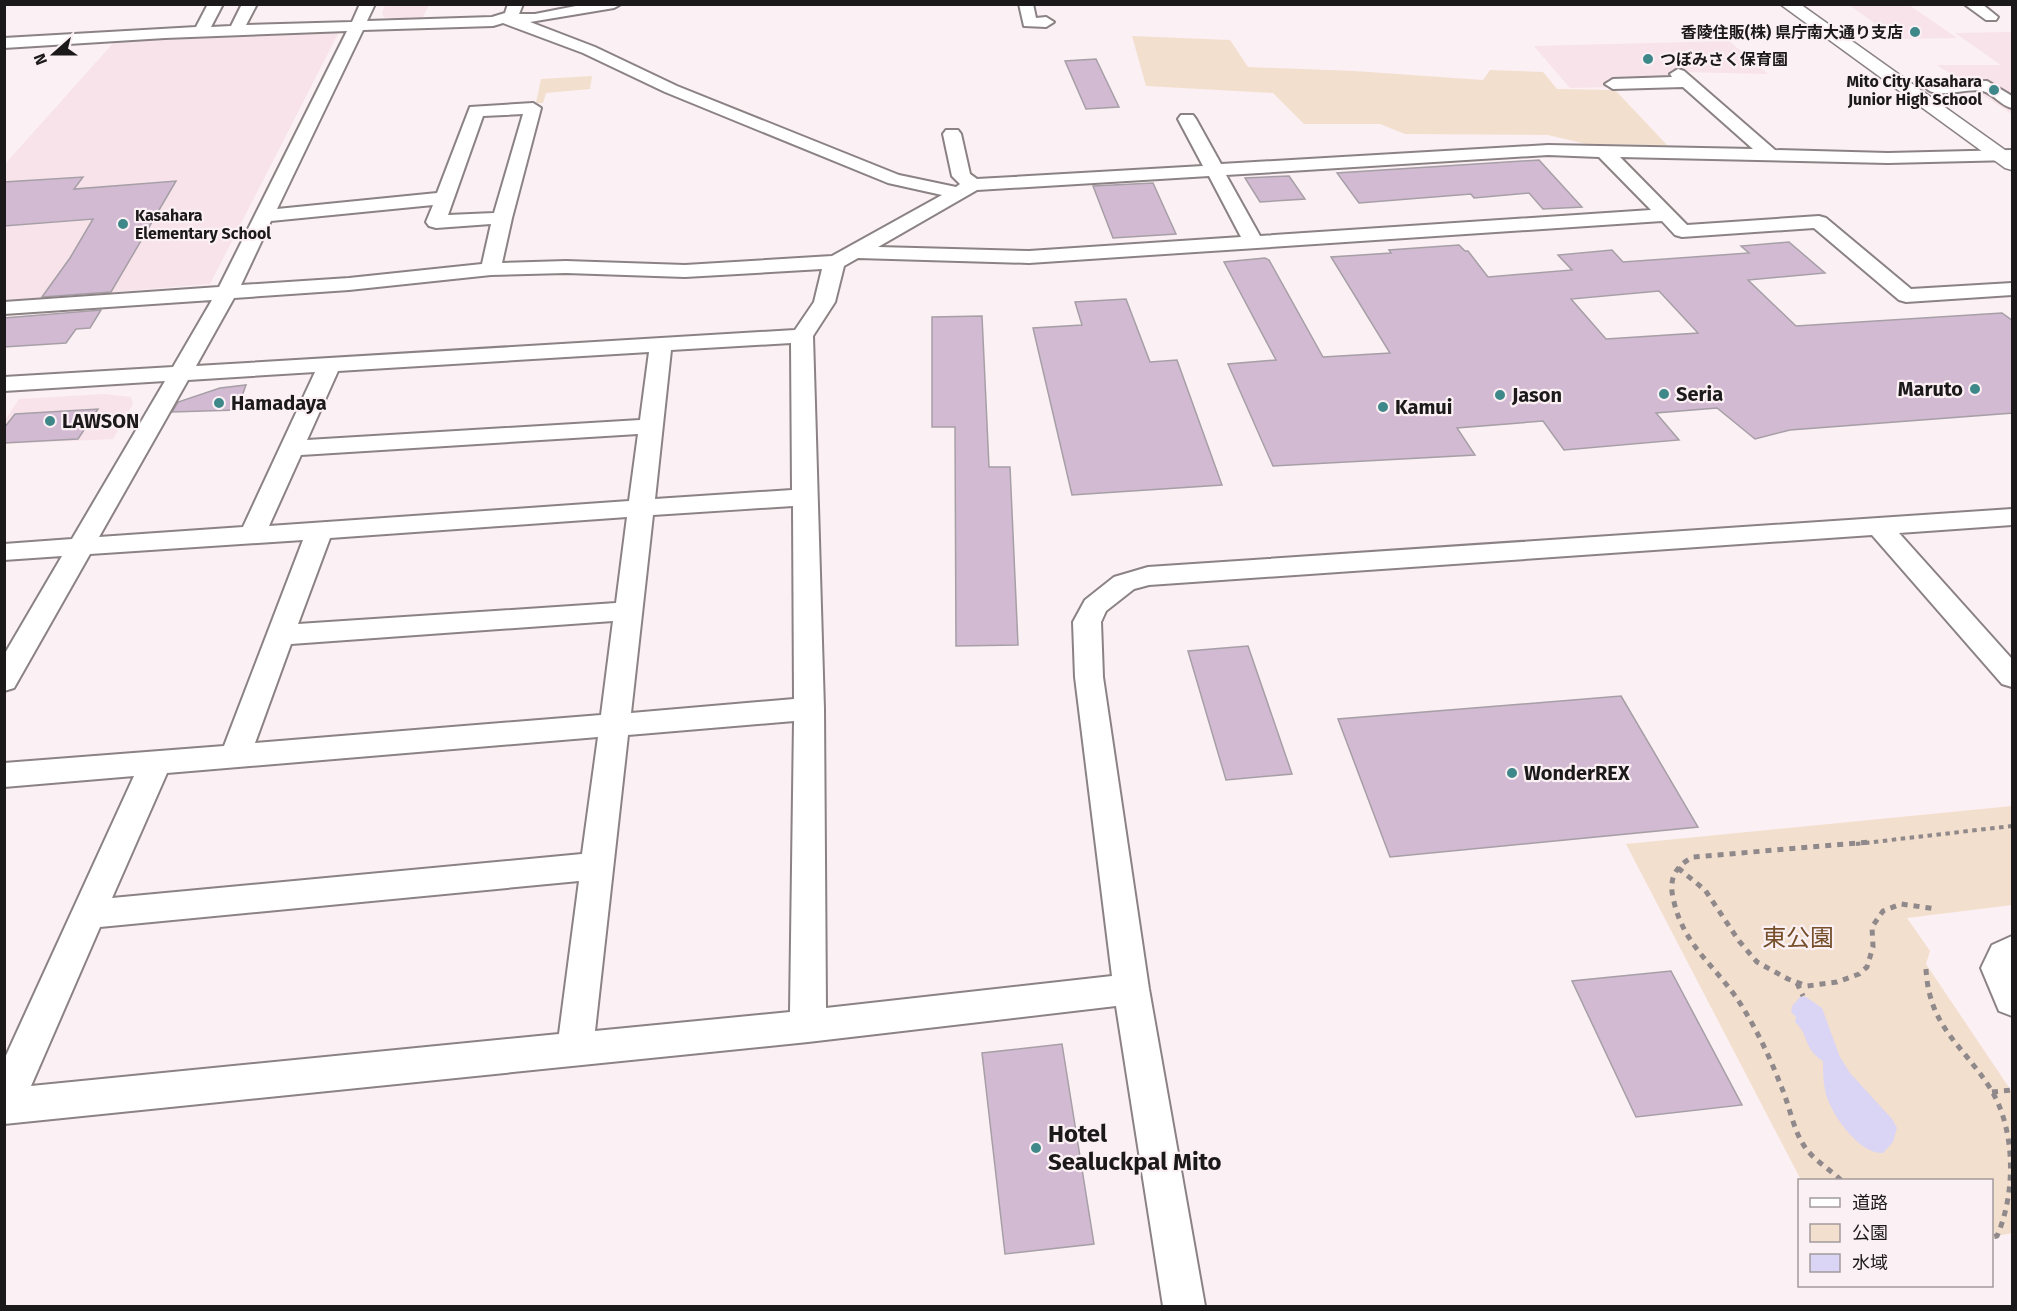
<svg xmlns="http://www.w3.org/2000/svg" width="2017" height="1311" viewBox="0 0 2017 1311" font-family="'Fira Sans','Noto Sans JP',sans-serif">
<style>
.built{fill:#f7e3e9}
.green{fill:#f3dfce}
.water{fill:#dbd5f5}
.building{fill:#d2bad2;stroke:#a69fa6;stroke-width:1.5;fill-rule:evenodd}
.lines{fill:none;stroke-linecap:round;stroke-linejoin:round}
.minor-casing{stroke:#8b8284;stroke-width:4}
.major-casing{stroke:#8b8284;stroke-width:3}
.path-far1{stroke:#90898b;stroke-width:4;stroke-dasharray:4.5 4.5;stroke-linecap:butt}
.path{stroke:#90898b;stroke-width:5;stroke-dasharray:6 6;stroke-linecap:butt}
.minor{fill:#fff;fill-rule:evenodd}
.major{fill:#fff;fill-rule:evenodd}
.poi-dot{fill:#3f888a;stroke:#fbf0f3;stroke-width:2}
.labels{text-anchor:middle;stroke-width:4.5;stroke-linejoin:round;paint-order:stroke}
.far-poi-label{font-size:16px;font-weight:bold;fill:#1c191a;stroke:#fbf0f3;text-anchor:end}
.poi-label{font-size:20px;font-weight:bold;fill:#1c191a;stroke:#fbf0f3;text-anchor:start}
.near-park-label{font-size:24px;fill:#754e2a;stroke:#fbf0f3}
.near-poi-label{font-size:24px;font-weight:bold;fill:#1c191a;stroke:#fbf0f3;text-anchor:start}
</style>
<rect width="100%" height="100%" fill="#fbf0f3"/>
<!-- built -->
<g class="built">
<path d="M 385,5 L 429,5 L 422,19 L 397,20 L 384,17 L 382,14 Z"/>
<path d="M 1849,5 L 1909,5 L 1957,38 L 1897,39 Z"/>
<path d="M 340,30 L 210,284 L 5,301 L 5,164 L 116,40 Z"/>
<path d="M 2012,32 L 2012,114 L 1937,65 L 2001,65 L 1955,33 Z"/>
<path d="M 1729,41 L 1768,74 L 1684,72 L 1685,74 L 1667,75 L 1670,79 L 1607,82 L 1612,87 L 1570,88 L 1534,46 Z"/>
<path d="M 105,394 L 131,397 L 133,404 L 113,439 L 5,444 L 5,420 L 19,399 Z"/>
</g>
<!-- green -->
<g class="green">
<path d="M 1132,36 L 1230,40 L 1248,67 L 1354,71 L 1483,80 L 1490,70 L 1543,72 L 1557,89 L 1615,90 L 1667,145 L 1586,144 L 1548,135 L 1405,134 L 1380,124 L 1304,124 L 1273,93 L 1146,86 Z"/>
<path d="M 592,76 L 590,89 L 546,93 L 543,103 L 536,103 L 541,79 Z"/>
<path d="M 2012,806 L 2012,905 L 1907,918 L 1930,951 L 1926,964 L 2012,1092 L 2012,1233 L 1992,1237 L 1992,1180 L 1801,1180 L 1626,844 Z"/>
</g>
<!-- water -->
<path class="water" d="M 1801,996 L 1806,997 L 1822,1008 L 1840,1057 L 1850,1073 L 1892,1119 L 1897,1128 L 1893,1142 L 1883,1153 C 1859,1155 1829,1112 1825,1090 C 1823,1081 1823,1071 1823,1061 C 1803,1049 1809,1034 1795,1022 L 1796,1017 L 1791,1012 L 1792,1006 Z"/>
<!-- building -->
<g class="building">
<path d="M 1096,59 L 1119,107 L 1086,109 L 1065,61 Z"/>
<path d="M 1539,160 L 1582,207 L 1543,209 L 1529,193 L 1474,198 L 1471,194 L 1359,203 L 1337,173 Z"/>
<path d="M 1289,176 L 1305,199 L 1260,202 L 1245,178 Z"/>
<path d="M 83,177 L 74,189 L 176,181 L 111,292 L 42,297 L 70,258 L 93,219 L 4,226 L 4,182 Z"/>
<path d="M 1153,183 L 1176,234 L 1113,238 L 1093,186 Z"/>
<path d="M 1789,242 L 1825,273 L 1748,280 L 1796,326 L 2002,313 L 2013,321 L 2013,413 L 1790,430 L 1755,439 L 1717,408 L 1656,413 L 1679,440 L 1564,450 L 1543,421 L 1457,428 L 1475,455 L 1273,466 L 1228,364 L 1276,360 L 1224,262 L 1265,258 L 1269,260 L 1323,357 L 1390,353 L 1331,257 L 1391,253 L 1389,250 L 1459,245 L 1465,251 L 1468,251 L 1488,277 L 1572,270 L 1558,255 L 1612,250 L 1623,262 L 1749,253 L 1741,246 ZM 1659,291 L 1698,333 L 1606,339 L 1571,299 Z"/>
<path d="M 1126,299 L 1150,362 L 1177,360 L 1222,485 L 1072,495 L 1033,328 L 1082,325 L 1075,302 Z"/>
<path d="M 101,310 L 90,328 L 76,329 L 66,343 L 4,347 L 4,318 Z"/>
<path d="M 982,316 L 989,467 L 1010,467 L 1018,645 L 956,646 L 955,427 L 932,427 L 932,317 Z"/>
<path d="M 246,385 L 237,410 L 172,412 L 178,402 L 220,388 Z"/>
<path d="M 98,409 L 78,439 L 4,443 L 4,428 L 15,414 Z"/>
<path d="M 1248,646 L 1292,774 L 1226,780 L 1188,651 Z"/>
<path d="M 1621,696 L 1698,827 L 1390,857 L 1338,719 Z"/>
<path d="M 1671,971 L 1742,1105 L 1636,1117 L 1572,981 Z"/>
<path d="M 1062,1044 L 1094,1244 L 1005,1254 L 982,1053 Z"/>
</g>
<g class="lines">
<defs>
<g id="minor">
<path d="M 208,4 L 223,4 L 211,27 L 231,26 L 242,4 L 257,4 L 246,25 L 352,22 L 360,4 L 375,4 L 367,21 L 492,17 L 505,13 L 508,4 L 523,4 L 519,14 L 535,14 L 586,4 L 621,4 L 614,8 L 530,22 L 595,47 L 677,86 L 899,175 L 956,187 L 960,184 L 952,176 L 943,134 L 946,130 L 958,130 L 961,134 L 970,174 L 977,179 L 1203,166 L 1178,119 L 1181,115 L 1193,115 L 1196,119 L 1221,164 L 1548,145 L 1753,149 L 1683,87 L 1613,89 L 1605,84 L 1613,79 L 1672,77 L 1670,74 L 1678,69 L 1684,71 L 1775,150 L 1888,153 L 2012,150 L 2012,160 L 1888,163 L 1620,157 L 1687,225 L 1819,216 L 1826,218 L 1911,289 L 2012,283 L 2012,295 L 1906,302 L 1899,300 L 1814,228 L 1682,237 L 1675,235 L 1662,221 L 1029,263 L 858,258 L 844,266 L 835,302 L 813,336 L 824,709 L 826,1008 L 1112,976 L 1075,677 L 1073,622 L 1085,600 L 1114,577 L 1148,567 L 2012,509 L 2012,525 L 1899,533 L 2012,659 L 2012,687 L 2002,684 L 1872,535 L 1149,585 L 1134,589 L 1106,611 L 1101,622 L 1103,677 L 1149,989 L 1205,1306 L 1163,1306 L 1116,1006 L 808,1042 L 4,1124 L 4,1060 L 134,776 L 4,787 L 4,763 L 224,746 L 303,540 L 90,554 L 14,688 L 4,691 L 4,655 L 62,556 L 4,560 L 4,544 L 72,539 L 165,381 L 4,391 L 4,377 L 173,367 L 212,300 L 4,314 L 4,302 L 219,287 L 347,31 L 165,38 L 4,48 L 4,38 L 196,27 ZM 503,23 L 583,53 L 665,92 L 888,183 L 942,195 L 832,256 L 685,265 L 566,261 L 502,263 L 512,218 L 541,108 L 533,103 L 470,107 L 437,193 L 277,209 L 363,30 L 493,26 ZM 523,114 L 494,213 L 448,215 L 483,116 ZM 1548,155 L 1599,157 L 1651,210 L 1260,236 L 1226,175 ZM 1209,176 L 1241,237 L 1029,251 L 878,247 L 977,190 ZM 433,205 L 426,222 L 429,226 L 436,228 L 491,224 L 482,264 L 349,278 L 241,285 L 271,221 ZM 822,269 L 814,302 L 795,330 L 196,366 L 234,298 L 349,290 L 491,275 L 566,273 L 685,277 ZM 791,343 L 792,490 L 655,499 L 671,350 ZM 649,352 L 640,420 L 307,440 L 338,371 ZM 315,372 L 243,527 L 99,537 L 188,380 ZM 638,434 L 629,501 L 269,526 L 301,455 ZM 793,506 L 794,699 L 631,713 L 653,515 ZM 627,517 L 616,603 L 298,624 L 330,538 ZM 613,621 L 601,715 L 255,743 L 291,644 ZM 794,721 L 790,1012 L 595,1031 L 628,735 ZM 598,737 L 582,854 L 112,898 L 167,773 ZM 579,881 L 559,1034 L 31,1086 L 100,927 Z"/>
<path d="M 1019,4 L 1033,4 L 1036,18 L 1046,17 L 1054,22 L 1046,27 L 1024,26 Z"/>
<path d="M 1964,4 L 1982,4 L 1998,17 L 1996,20 L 1986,20 Z"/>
<path d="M 1987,81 L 2012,96 L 2012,108 C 2001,106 1994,94 1983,91 C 1968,87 1936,100 1926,88 L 1934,83 Z"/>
<path d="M 2012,936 L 2012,1016 L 1999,1011 L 1981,968 L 1992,945 Z"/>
</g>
<path id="major" d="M 1780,4 L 1800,4 L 2012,155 L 2012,170 L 2005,168 Z"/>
</defs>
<!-- minor casing -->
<use href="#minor" class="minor-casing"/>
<!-- major casing -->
<use href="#major" class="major-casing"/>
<!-- path-far1 -->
<path class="path-far1" d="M 1856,844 L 2012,826"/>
<!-- path -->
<g class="path">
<path d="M 1678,868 L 1705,890 L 1739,941 L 1757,962 L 1788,979 L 1807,986 L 1837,982 L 1859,974 L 1867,967 L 1873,947 L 1872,927 L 1883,911 L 1901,904 L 1936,909"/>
<path d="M 1926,969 C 1929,1027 1962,1044 1990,1088 C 2016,1129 2016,1193 1997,1236 L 1992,1237"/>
<path d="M 1797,983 L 1803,996"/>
<path d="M 1992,1092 L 2012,1090"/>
<path d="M 1841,1180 C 1830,1170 1816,1161 1807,1150 C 1793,1132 1790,1106 1781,1086 C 1771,1060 1758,1032 1743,1008 C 1720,969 1685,949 1674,902 C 1668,880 1674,867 1693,857 L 1870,842"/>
</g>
<!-- minor -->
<use href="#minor" class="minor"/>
<!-- major -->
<use href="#major" class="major"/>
</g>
<!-- markers -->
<g class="poi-dot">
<circle cx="1915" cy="32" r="6"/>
<circle cx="1648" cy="59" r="6"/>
<circle cx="1994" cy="90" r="6"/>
<circle cx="123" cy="224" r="6"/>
<circle cx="1975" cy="389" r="6"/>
<circle cx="1664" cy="394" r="6"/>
<circle cx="1500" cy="395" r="6"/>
<circle cx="219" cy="403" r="6"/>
<circle cx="1383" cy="407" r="6"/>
<circle cx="50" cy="421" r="6"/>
<circle cx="1512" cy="773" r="6"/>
<circle cx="1036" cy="1148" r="6"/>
</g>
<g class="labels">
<!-- far-poi labels -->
<g class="far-poi-label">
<text x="1903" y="38">香陵住販(株) 県庁南大通り支店</text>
<text x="1660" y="65" text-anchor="start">つぼみさく保育園</text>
<text x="1982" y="87">Mito City Kasahara<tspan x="1982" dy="18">Junior High School</tspan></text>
<text x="135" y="221" text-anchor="start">Kasahara<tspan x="135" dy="18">Elementary School</tspan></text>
</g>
<!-- poi labels -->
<g class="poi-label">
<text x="1963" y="396" text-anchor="end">Maruto</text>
<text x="1676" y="401">Seria</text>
<text x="1512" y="402">Jason</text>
<text x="231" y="410">Hamadaya</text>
<text x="1395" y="414">Kamui</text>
<text x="62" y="428">LAWSON</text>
<text x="1524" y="780">WonderREX</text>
</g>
<!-- near-park labels -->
<g class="near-park-label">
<text x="1798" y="946">東公園</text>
</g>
<!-- near-poi labels -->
<g class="near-poi-label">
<text x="1048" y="1142">Hotel<tspan x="1048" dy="28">Sealuckpal Mito</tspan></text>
</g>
</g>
<!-- border -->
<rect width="2017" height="1311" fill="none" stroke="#1c191a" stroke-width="12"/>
<!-- legend -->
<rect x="1798" y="1179" width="195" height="108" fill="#fbf0f3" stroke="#a29a9c" stroke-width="1.5"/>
<rect x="1810" y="1198" width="30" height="9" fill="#ffffff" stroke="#a29a9c" stroke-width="1.5"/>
<text x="1852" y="1209" font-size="18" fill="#1c191a">道路</text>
<rect x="1810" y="1224" width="30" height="18" fill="#f3dfce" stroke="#a29a9c" stroke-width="1.5"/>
<text x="1852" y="1239" font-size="18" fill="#1c191a">公園</text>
<rect x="1810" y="1254" width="30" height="18" fill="#dbd5f5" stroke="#a29a9c" stroke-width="1.5"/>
<text x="1852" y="1269" font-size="18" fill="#1c191a">水域</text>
<!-- north arrow -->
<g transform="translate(54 54) rotate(249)" stroke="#fbf0f3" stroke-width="4.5" paint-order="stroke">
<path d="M0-4.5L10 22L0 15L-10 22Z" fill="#1c191a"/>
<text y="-9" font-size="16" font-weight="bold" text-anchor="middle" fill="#1c191a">N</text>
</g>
</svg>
